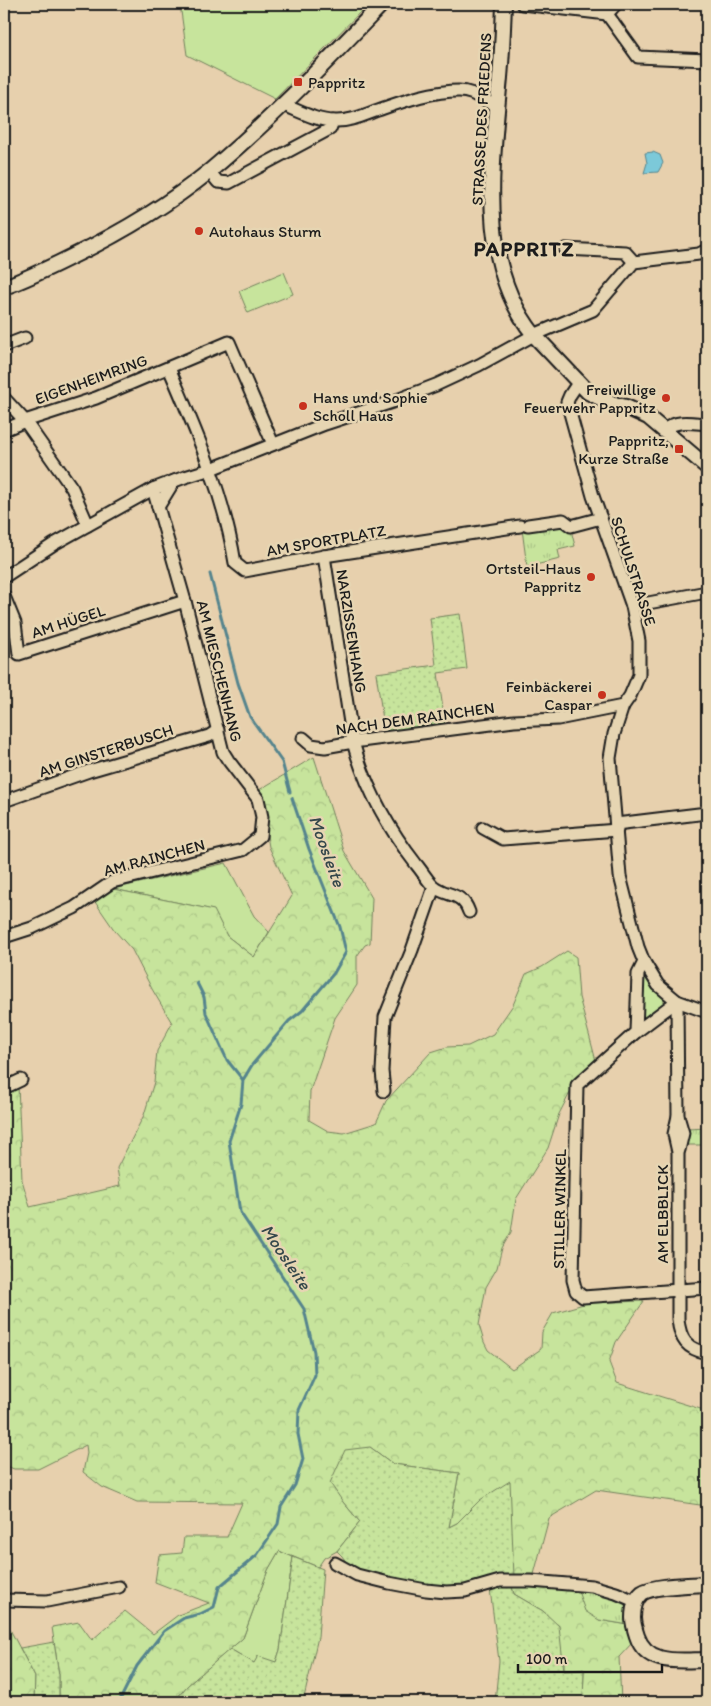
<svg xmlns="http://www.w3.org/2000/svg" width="711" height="1706" viewBox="0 0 711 1706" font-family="Itim,sans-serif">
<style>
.grass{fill:#c7e49c;stroke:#72805c}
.forest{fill:url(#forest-crowns);stroke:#72805c}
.park{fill:url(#park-tufts);stroke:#72805c}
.garden{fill:url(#garden-dots);stroke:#72805c}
.water{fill:#7bc9d9;stroke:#55848d}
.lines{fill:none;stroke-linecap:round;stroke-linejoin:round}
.stream{stroke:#55848d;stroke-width:3}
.minor-casing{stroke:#1c1c1c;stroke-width:15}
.tertiary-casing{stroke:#1c1c1c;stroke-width:18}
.minor{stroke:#e6d5b2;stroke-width:11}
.tertiary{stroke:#e6d5b2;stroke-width:14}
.poi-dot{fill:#c8321e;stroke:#e6d5b2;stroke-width:2}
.labels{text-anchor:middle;stroke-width:5;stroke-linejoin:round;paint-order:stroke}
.poi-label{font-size:16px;fill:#1c1c1c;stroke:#e6d5b2;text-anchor:end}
.street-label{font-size:16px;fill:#1c1c1c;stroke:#e6d5b2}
.water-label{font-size:18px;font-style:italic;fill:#34474b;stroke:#e6d5b2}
.district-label{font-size:21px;font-weight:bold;letter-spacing:1px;fill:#1c1c1c;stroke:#e6d5b2}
</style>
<defs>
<pattern id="forest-crowns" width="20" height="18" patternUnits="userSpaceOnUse" patternTransform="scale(1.25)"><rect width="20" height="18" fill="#c7e49c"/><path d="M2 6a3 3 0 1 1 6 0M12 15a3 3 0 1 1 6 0" fill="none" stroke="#aac386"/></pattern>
<pattern id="park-tufts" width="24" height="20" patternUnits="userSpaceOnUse" patternTransform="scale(1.25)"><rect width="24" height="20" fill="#c7e49c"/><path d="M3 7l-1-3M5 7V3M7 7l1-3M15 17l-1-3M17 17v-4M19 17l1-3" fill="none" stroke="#aac386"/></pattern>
<pattern id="garden-dots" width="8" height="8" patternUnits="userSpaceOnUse" patternTransform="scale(1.25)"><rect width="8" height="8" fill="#c7e49c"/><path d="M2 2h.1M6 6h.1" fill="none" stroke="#aac386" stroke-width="1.8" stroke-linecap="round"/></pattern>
</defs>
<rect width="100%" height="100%" fill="#e7d0ad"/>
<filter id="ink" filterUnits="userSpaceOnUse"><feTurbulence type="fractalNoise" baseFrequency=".02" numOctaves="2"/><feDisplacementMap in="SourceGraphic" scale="10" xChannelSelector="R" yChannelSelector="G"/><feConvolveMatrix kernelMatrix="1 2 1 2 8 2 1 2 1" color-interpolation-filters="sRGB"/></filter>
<g filter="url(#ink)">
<!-- grass -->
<g class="grass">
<path d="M 180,4 L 368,4 L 275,99 L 187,55 Z"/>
<path d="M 284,272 L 293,294 L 248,313 L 239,291 Z"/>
<path d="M 226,863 L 254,916 L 269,932 L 254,957 L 227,936 L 213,910 L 113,889 Z"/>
<path d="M 644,971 L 664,997 L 664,1006 L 662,1009 L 659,1007 L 645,1017 L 646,1020 L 642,1023 L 639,987 Z"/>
<path d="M 279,1551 L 293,1557 L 280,1650 L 276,1662 L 254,1663 L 230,1649 L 243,1638 L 268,1570 Z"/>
</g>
<!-- forest -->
<g class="forest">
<path d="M 314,757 L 344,851 L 372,898 L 370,943 L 365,945 L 357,956 L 357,985 L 335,1018 L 310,1091 L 309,1120 L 328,1131 L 344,1133 L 376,1123 L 386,1101 L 431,1052 L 447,1047 L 468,1046 L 493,1034 L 513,1005 L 526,974 L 542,967 L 567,951 L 576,957 L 579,997 L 596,1061 L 574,1085 L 559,1114 L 548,1148 L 516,1199 L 511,1232 L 502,1248 L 497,1268 L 486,1287 L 479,1325 L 484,1342 L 488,1350 L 512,1369 L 541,1349 L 542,1332 L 553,1313 L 587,1303 L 644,1301 L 616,1342 L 609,1362 L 617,1383 L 707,1411 L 707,1506 L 596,1490 L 549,1518 L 533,1578 L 514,1577 L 480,1500 L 457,1523 L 449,1527 L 459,1473 L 393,1464 L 370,1447 L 343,1502 L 360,1522 L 337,1551 L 324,1558 L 318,1567 L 279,1551 L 268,1570 L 243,1638 L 187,1686 L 174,1702 L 59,1702 L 59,1675 L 52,1627 L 79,1622 L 92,1640 L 125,1611 L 153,1634 L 178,1615 L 209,1603 L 155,1582 L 159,1555 L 182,1553 L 184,1537 L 227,1537 L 242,1503 L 137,1502 L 102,1487 L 83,1472 L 87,1453 L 86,1445 L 38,1469 L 14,1469 L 4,1465 L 4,1091 L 18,1085 L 22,1180 L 30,1207 L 120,1186 L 117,1168 L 144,1115 L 154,1082 L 157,1051 L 172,1023 L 152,989 L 132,950 L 115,931 L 93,899 L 113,889 L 214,910 L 227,936 L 254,957 L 292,896 L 269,847 L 259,790 Z"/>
<path d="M 511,1584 L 577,1588 L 599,1620 L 629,1625 L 633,1642 L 619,1657 L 621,1702 L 583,1702 L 584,1670 L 564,1671 L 564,1660 L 543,1611 L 514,1594 Z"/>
<path d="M 4,1618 L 35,1677 L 34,1702 L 4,1702 Z"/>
</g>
<!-- park -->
<g class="park">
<path d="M 558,524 L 571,530 L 575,546 L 558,550 L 560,559 L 527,567 L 522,529 Z"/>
<path d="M 707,1128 L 707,1145 L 687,1145 L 688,1129 Z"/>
<path d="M 577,1588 C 592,1591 620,1592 627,1609 C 629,1613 628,1620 629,1625 L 599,1620 L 585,1611 Z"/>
</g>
<!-- garden -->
<g class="garden">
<path d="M 460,614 L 467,669 L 438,673 L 445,724 L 385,733 L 376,673 L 436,665 L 430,618 Z"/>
<path d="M 370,1447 L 393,1464 L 459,1473 L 449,1527 L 457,1523 L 480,1500 L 510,1481 L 514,1577 L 467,1588 L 447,1589 L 390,1581 L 349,1566 L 342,1556 L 337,1551 L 360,1522 L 343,1502 L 330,1483 L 345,1450 Z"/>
<path d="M 293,1557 L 323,1569 L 318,1637 L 303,1702 L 174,1702 L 187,1686 L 230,1649 L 254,1663 L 258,1656 L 276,1662 L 280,1650 Z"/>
<path d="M 511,1584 L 514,1594 L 543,1611 L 559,1626 L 564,1671 L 584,1670 L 583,1702 L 495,1702 L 499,1661 L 490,1589 Z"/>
<path d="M 54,1642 L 59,1675 L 59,1702 L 34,1702 L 35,1677 L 20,1648 Z"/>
</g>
<!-- water -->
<path class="water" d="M 653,152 L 660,155 L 663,163 L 658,172 L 644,173 L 647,163 L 645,153 Z"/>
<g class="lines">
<!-- stream -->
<g class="stream">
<path d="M 210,574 L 238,683 L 250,717 L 282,762 L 290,792"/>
<path d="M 197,983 L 204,997 L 206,1013 L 227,1060 L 243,1080"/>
<path d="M 119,1702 L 137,1666 L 164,1631 L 184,1618 L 200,1614 L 214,1607 L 219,1587 L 257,1555 L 278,1524 L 281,1507 L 295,1485 L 303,1459 L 298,1434 L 299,1410 L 315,1375 L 314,1352 L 304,1309 L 240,1212 L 229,1141 L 241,1104 L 243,1080 L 252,1065 L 289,1021 L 302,1011 L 334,973 L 346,952 L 340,927 L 309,849 L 292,798"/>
</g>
<defs>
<g id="minor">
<path d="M 522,4 L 607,14 L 638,57 L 707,60"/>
<path d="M 607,14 L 616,4"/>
<path d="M 284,105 C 299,111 317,121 334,121 C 349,122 364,115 378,110 C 404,101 431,91 459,91 C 475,91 483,102 498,106"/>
<path d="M 209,171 L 218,182 L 229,183 L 330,129 L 333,121"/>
<path d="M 565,249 L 625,252 L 634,262"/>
<path d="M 4,346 L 25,338"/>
<path d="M 169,368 C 196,431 224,494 235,563 L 245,571 L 324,556 L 520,526"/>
<path d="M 578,383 L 570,395 L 567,402 L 593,496 L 632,606 L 639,641 L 639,675 L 630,696 L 623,706 L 614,734 L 610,758 L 620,876 L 638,947 L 644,962 L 658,985 L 677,1001 L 707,1012"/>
<path d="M 4,398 L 25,421 L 72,488 L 88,525"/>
<path d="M 4,430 L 25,421 L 96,398 L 229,342 L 273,444"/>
<path d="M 665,430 C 676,419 693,423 707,424"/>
<path d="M 158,507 L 174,481"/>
<path d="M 528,525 L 563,520 L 571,526 L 601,518"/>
<path d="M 324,556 L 353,742 C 365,786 388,828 416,864 C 422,871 427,880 433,886 C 446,897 462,891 469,912"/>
<path d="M 4,577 L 54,544 L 153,489 L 185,477 L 211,469 L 325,424 L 392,402 L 436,385 L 479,365 L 534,335 L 593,310 L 634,262 L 699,254 L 707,250"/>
<path d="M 4,596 L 15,623 L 19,654 L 185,601"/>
<path d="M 632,606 L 707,592"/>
<path d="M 303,738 L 311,745 L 325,747 L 353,742 L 514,721 L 558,719 L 623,706"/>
<path d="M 4,801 L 89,771 L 209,736 L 218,730"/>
<path d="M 616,824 L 707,813"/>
<path d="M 483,828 L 503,839 L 617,830"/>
<path d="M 4,937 L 32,928 L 74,908 L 112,882 L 243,850 L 260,836 L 262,817 L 258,799 L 228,760 L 223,752 L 185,601 L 153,489"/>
<path d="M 644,962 L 638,974 L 636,1032 L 577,1085 L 573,1280 L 576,1291 L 583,1297 L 707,1288"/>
<path d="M 677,1001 L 678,1116 L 674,1134 L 678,1152 L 678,1319 C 680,1340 687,1349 707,1353"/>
<path d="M 636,1032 L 677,1001"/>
<path d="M 4,1088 L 21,1080"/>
<path d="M 384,1091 L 382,1071 L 385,1017 L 412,950 L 434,887"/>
<path d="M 678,1116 L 683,1133 L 679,1150"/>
<path d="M 335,1563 L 357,1575 L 389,1583 L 426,1590 L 446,1592 L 465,1591 L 500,1581 L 531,1581 L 592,1586 L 616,1593 L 635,1601"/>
<path d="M 4,1600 L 47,1601 L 119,1587"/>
</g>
<g id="tertiary">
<path d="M 504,4 C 503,32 502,60 499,88 C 492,170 478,265 534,335 L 588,392 L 610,403 L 626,407 L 648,417 L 707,467"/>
<path d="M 4,287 C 27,279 51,267 73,256 C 121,233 169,204 211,170 C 272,119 327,61 382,4"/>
<path d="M 707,1584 C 692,1585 654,1585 642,1593 C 635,1599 633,1609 633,1618 C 633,1624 635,1630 637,1636 C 647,1667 682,1660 707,1660"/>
</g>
</defs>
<!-- minor casing -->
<use href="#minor" class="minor-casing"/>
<!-- tertiary casing -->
<use href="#tertiary" class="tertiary-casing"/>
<!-- minor -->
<use href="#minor" class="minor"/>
<!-- tertiary -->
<use href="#tertiary" class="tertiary"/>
</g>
</g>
<!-- markers -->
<g class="poi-dot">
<rect x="293" y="77" width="10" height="10" rx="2.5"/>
<circle cx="199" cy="231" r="5"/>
<circle cx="666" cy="398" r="5"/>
<circle cx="303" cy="406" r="5"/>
<rect x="674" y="444" width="10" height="10" rx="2.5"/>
<circle cx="591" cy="577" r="5"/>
<circle cx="602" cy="695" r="5"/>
</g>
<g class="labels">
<!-- poi labels -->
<g class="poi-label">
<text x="308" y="88" text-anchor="start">Pappritz</text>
<text x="209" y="237" text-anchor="start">Autohaus Sturm</text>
<text x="656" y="395">Freiwillige<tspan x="656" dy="18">Feuerwehr Pappritz</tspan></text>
<text x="313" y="403" text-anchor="start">Hans und Sophie<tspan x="313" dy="18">Scholl Haus</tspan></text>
<text x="669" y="446">Pappritz,<tspan x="669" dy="18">Kurze Straße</tspan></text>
<text x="581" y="574">Ortsteil-Haus<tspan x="581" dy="18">Pappritz</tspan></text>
<text x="592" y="692">Feinbäckerei<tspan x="592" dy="18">Caspar</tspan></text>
</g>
<!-- street labels -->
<g class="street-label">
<text transform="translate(481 119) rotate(-87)" y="6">STRASSE DES FRIEDENS</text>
<text transform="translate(91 379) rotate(-20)" y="6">EIGENHEIMRING</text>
<text transform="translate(326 540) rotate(-10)" y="6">AM SPORTPLATZ</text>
<text transform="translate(634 571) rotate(72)" y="6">SCHULSTRASSE</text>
<text transform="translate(68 621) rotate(-18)" y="6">AM HÜGEL</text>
<text transform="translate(352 631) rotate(81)" y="6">NARZISSENHANG</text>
<text transform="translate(220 671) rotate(76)" y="6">AM MIESCHENHANG</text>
<text transform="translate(415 718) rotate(-8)" y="6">NACH DEM RAINCHEN</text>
<text transform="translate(106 750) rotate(-18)" y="6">AM GINSTERBUSCH</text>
<text transform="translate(154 857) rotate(-15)" y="6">AM RAINCHEN</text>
<text transform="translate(559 1209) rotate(-89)" y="6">STILLER WINKEL</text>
<text transform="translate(662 1214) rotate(-90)" y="6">AM ELBBLICK</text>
</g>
<!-- water labels -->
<g class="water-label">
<text transform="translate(327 851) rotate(70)" y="6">Moosleite</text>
<text transform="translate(286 1257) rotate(56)" y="6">Moosleite</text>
</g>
<!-- district labels -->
<g class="district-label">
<text x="524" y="256">PAPPRITZ</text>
</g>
</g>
<!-- margin -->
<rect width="711" height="1706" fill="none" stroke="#e6d5b2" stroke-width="20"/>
<rect x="10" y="10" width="691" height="1686" fill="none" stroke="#1c1c1c" stroke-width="2" filter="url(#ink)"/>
<!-- scale -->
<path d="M518 1664v8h144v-8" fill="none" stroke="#1c1c1c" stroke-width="2.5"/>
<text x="526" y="1664" font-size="15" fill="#1c1c1c" stroke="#e6d5b2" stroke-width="4" paint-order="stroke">100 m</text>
</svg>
